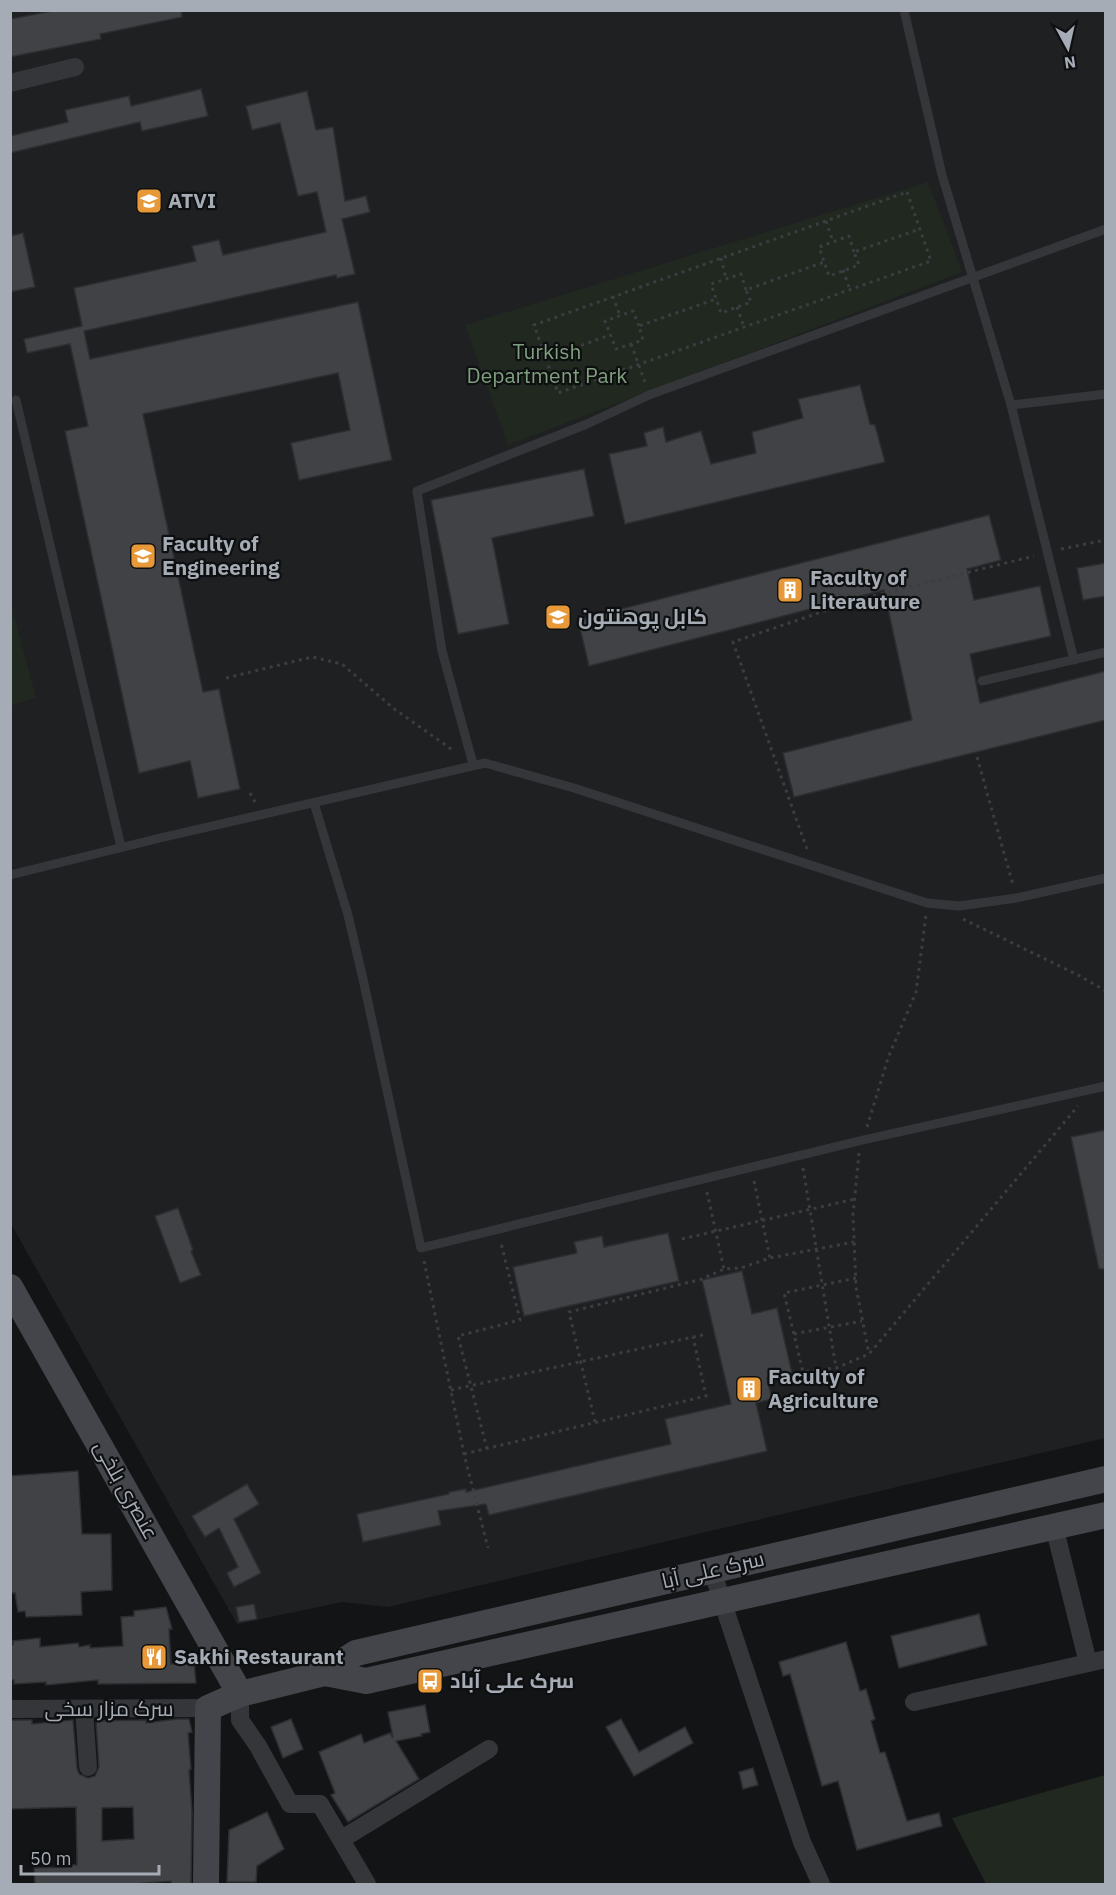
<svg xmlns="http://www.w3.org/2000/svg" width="1116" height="1895" viewBox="0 0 1116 1895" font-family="'IBM Plex Sans',Cairo,sans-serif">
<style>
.built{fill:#1f2022}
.green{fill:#202820}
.building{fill:#404245;stroke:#2d2e31;stroke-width:1.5;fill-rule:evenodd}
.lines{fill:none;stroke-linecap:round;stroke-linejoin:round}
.path{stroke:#3b3d41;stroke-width:3;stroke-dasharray:3 4.5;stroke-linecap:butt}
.lane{stroke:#35363a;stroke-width:9}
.street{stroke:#35363a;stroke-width:18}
.secondary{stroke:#43454a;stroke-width:26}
.labels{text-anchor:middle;stroke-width:4.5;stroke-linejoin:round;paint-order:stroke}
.poi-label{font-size:21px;font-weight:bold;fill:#a6acb5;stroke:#0e0f10;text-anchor:start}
.park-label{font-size:21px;fill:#7f9f7e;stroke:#0e0f10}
.street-label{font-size:21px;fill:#a6acb5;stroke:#0e0f10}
</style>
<rect width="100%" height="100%" fill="#131415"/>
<!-- built -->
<path class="built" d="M 10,11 L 1105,11 L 1105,1438 L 388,1607 L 342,1602 L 237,1624 L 11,1224 Z"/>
<!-- green -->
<g class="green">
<path d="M 928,182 L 962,272 L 508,445 L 465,325 Z"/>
<path d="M 11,604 L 36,698 L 11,705 L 10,705 Z"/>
<path d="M 1105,1775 L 1105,1884 L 986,1884 L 952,1818 Z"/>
</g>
<!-- building -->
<g class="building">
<path d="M 57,10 L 181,10 L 182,17 L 100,34 L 101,39 L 10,57 L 10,19 Z"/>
<path d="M 201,89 L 208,116 L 142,131 L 140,122 L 10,153 L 10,136 L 68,122 L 65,110 L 129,96 L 131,106 Z"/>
<path d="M 307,91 L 316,130 L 333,127 L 345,201 L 366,196 L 370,212 L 342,219 L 355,274 L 337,278 L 336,275 L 84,331 L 90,359 L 358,302 L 392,460 L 299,480 L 291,443 L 350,430 L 338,373 L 143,414 L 203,692 L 219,689 L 240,789 L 198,798 L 190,761 L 139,773 L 65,431 L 88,426 L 70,344 L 27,353 L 24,339 L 82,326 L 74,288 L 196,261 L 192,246 L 219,240 L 223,255 L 326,232 L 317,192 L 298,196 L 280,123 L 252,130 L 246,106 Z"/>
<path d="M 23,233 L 35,287 L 10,292 L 10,236 Z"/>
<path d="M 860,385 L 870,424 L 875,425 L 885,462 L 625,524 L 609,454 L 647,446 L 644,433 L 663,427 L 666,442 L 701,431 L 711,464 L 756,453 L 752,432 L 803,418 L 798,399 Z"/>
<path d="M 584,469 L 594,516 L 492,538 L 509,624 L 458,634 L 431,500 Z"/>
<path d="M 989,515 L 1001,560 L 967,569 L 974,600 L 1040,586 L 1051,636 L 970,654 L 980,703 L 1106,671 L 1106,720 L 794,797 L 783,753 L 912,720 L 884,590 L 589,666 L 578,620 Z"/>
<path d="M 1106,563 L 1106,596 L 1083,600 L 1077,568 Z"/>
<path d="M 1106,1130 L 1106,1269 L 1099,1269 L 1071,1137 Z"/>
<path d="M 178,1208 L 193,1250 L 191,1251 L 201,1275 L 180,1283 L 155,1216 Z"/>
<path d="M 668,1233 L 679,1281 L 524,1316 L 513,1267 L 577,1253 L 574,1242 L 602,1236 L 604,1247 Z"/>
<path d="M 742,1271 L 752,1314 L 777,1308 L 792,1373 L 767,1378 L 772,1399 L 756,1403 L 767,1451 L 489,1515 L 486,1504 L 438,1511 L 441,1525 L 363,1542 L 357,1514 L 449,1494 L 449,1492 L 466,1489 L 466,1492 L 671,1444 L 665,1419 L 731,1404 L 702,1280 Z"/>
<path d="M 78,1471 L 82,1534 L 111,1534 L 112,1590 L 81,1592 L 82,1615 L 26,1617 L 25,1611 L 18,1612 L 15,1593 L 10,1593 L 10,1476 Z"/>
<path d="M 247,1484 L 259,1504 L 234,1519 L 261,1573 L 234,1587 L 227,1573 L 238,1567 L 219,1528 L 205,1537 L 192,1516 Z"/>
<path d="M 254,1604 L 257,1619 L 239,1622 L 236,1607 Z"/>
<path d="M 166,1607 L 172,1629 L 169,1629 L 171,1664 L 194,1662 L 196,1683 L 98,1684 L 98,1680 L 46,1685 L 46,1682 L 14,1684 L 14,1680 L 10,1680 L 10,1645 L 13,1645 L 13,1641 L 40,1638 L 40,1647 L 78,1643 L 79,1647 L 90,1645 L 90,1648 L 123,1646 L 121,1617 L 134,1616 L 134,1611 Z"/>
<path d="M 979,1614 L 987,1645 L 899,1668 L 891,1636 Z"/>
<path d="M 846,1642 L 860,1691 L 866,1689 L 875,1719 L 871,1721 L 880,1753 L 885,1752 L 907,1821 L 939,1813 L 942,1826 L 857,1850 L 838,1781 L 822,1786 L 790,1674 L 783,1676 L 779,1662 Z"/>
<path d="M 425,1705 L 430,1732 L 421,1734 L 422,1736 L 396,1741 L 419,1779 L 348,1822 L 331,1795 L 335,1793 L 319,1752 L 361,1734 L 364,1743 L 390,1733 L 393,1738 L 388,1712 Z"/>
<path d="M 178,1719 L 189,1719 L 192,1732 L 188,1733 L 191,1769 L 189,1770 L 192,1812 L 191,1884 L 171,1884 L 171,1881 L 134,1884 L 35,1884 L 34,1868 L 71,1867 L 71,1865 L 77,1865 L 76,1807 L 10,1809 L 10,1720 L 32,1720 L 32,1724 L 73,1720 L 77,1768 L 79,1774 L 88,1778 L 95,1776 L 99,1767 L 96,1721 L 146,1720 L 146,1723 ZM 133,1807 L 134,1839 L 102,1841 L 102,1808 Z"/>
<path d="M 291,1719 L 303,1749 L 283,1758 L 271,1727 Z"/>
<path d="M 621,1719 L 639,1752 L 685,1727 L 693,1743 L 634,1776 L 606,1727 Z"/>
<path d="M 753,1768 L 758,1785 L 743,1789 L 739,1772 Z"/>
<path d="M 267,1812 L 284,1849 L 257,1866 L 256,1882 L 227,1882 L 229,1830 Z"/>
</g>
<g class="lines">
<!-- path -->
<g class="path">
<path d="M 907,192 L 931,261 L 558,393 L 534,325 Z"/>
<path d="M 826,221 L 833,242"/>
<path d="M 854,252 L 849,236 L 819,247 L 829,276 L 859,265 L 854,252 L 920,229"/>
<path d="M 721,258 L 726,279"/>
<path d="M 843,270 L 850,290"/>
<path d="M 746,290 L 741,274 L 711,284 L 721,313 L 751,302 L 746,290 L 824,262"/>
<path d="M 613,296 L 620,316"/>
<path d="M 737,307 L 744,327"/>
<path d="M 639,326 L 633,311 L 605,321 L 616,349 L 643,340 L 639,326 L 716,299"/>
<path d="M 631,344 L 645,382"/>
<path d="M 546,358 L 610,335"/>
<path d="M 1061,549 L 1106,540"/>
<path d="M 226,678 L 312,657 L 342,664 L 393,708 L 454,751"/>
<path d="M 977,757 L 1013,885"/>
<path d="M 250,793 L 255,802"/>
<path d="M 807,849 L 733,642 L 857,600 L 1034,556"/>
<path d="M 963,919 L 1078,975 L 1106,991"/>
<path d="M 867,1127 L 888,1058 L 916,992 L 926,915"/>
<path d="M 859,1153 L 853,1215 L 856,1287 L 869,1354"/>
<path d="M 803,1168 L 836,1368"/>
<path d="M 754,1181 L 770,1258"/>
<path d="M 707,1192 L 724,1269"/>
<path d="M 682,1239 L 855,1199"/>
<path d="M 424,1261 L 464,1454 L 488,1548"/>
<path d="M 856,1278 L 784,1293 L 803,1372 L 836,1368 L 869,1354 L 1078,1106"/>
<path d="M 794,1334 L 862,1321"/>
<path d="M 451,1390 L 707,1334"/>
<path d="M 595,1422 L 569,1312 L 702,1279 L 724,1269 L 741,1268 L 770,1258 L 854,1242"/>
<path d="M 487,1449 L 458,1336 L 520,1320 L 501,1243"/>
<path d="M 464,1454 L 706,1396 L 693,1337"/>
</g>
<!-- lane -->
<g class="lane">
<path d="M 904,10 L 942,175 L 1011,405 L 1074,660"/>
<path d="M 16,400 L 121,847"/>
<path d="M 1011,405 L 1106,394"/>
<path d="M 982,681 L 1106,652"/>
<path d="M 473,764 L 442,651 L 417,491 L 587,424 L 649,395 L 1106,229"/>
<path d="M 314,803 L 348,915 L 363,979 L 421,1248 L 863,1140 L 1106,1086"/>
<path d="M 10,875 L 160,838 L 485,763 L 574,788 L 927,903 L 959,906 L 1016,898 L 1106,878"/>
</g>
<!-- street -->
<g class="street">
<path d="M 10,83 L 75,67"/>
<path d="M 1054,1526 L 1088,1663"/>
<path d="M 712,1570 L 802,1842 L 821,1884"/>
<path d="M 240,1694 L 240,1720 L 258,1746 L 290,1804 L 320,1804 L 367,1884"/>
<path d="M 914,1702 L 1106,1659"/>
<path d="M 10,1709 L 208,1708"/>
<path d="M 84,1709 L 88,1767"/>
<path d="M 342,1839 L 489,1749"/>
</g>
<!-- secondary -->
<g class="secondary">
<path d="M 10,1287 L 240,1694"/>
<path d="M 325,1673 L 356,1653 L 1106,1479"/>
<path d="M 206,1884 L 208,1708 L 240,1694 L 325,1673 L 366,1681 L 1106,1515"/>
</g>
</g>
<!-- icons -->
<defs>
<symbol id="university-square" viewBox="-11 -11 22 22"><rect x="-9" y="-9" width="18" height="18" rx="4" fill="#e79939" stroke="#0e0f10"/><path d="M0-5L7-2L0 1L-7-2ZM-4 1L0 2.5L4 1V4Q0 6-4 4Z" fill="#fff"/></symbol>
<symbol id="building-square" viewBox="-11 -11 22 22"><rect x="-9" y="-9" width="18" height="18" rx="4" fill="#e79939" stroke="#0e0f10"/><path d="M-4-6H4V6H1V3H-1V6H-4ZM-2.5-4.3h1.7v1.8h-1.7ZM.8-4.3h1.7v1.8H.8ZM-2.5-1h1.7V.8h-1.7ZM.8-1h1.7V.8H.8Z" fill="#fff"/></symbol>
<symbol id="restaurant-square" viewBox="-11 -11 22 22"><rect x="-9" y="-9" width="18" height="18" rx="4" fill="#e79939" stroke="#0e0f10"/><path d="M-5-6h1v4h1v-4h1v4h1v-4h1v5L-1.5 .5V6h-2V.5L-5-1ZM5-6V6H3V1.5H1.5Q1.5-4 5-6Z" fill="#fff"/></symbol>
<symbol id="bus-square" viewBox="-11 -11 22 22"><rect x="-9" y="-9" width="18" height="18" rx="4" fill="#e79939" stroke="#0e0f10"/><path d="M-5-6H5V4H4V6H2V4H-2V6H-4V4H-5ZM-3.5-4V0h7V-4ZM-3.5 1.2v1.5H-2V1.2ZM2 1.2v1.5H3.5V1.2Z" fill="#fff"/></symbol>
</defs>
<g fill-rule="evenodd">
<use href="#university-square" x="134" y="186" width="30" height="30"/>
<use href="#university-square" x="128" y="541" width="30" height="30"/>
<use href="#building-square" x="775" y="575" width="30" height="30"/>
<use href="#university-square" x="543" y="602" width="30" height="30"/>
<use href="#building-square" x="734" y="1374" width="30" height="30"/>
<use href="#restaurant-square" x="139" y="1642" width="30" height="30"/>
<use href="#bus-square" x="415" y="1666" width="30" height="30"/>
</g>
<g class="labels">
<!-- poi labels -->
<g class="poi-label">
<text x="168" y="208">ATVI</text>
<text x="162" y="551">Faculty of<tspan x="162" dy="24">Engineering</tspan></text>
<text x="810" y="585">Faculty of<tspan x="810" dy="24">Literauture</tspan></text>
<text x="578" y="624">کابل پوهنتون</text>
<text x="768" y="1384">Faculty of<tspan x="768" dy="24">Agriculture</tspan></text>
<text x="174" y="1664">Sakhi Restaurant</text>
<text x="450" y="1688">سرک علی آباد</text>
</g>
<!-- park labels -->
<g class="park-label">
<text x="547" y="359">Turkish<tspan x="547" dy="24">Department Park</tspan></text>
</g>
<!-- street labels -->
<g class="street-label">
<text transform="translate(126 1490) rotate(61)" y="7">عنصری بلخی</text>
<text transform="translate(713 1570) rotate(-13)" y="7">سرک علی آبا</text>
<text x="109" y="1716">سرک مزار سخی</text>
</g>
</g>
<!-- border -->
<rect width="1116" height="1895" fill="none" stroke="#a6acb5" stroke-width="24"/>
<!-- north arrow -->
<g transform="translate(1068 48) rotate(172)" stroke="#0e0f10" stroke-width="4.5" paint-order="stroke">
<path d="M0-4.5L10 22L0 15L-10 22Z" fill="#a6acb5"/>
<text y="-9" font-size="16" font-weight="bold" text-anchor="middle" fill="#a6acb5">N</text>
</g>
<!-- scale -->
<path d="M21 1865v9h138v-9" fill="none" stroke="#a6acb5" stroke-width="3"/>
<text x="30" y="1865" font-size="18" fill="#a6acb5" stroke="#0e0f10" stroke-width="4.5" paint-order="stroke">50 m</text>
</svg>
